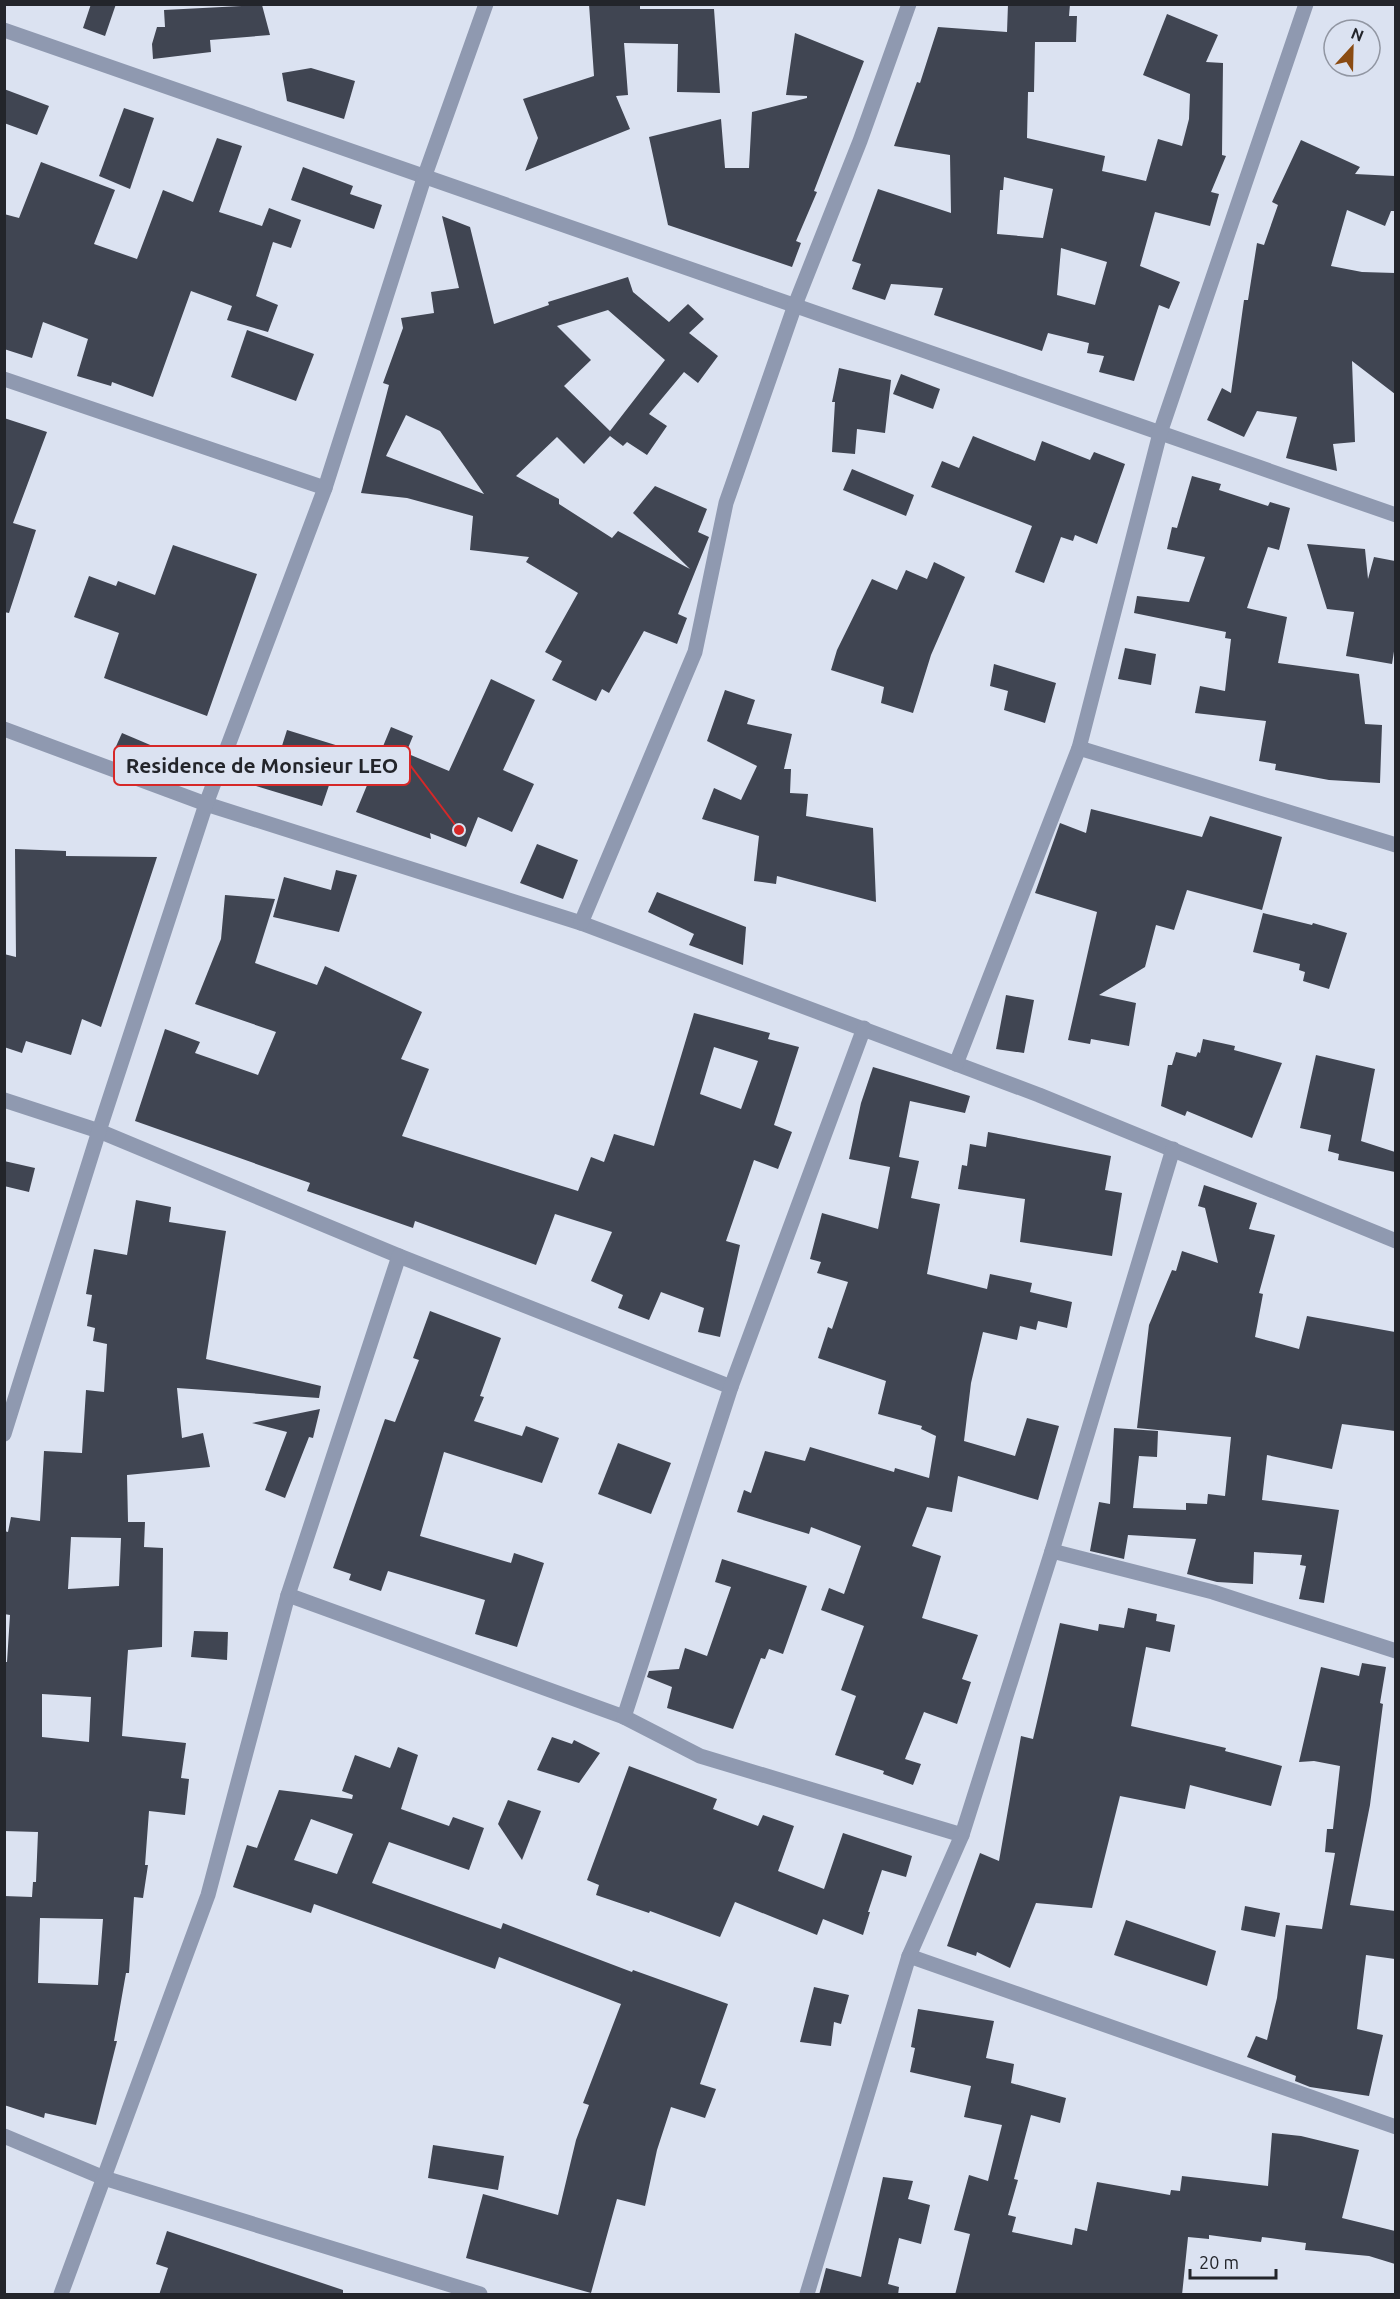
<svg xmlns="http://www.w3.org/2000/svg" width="1400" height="2299" viewBox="0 0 1400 2299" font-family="Ubuntu,sans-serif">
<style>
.building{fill:#404552;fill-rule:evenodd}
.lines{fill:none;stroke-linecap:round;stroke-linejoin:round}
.street{stroke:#8f99b0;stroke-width:15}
.leader{fill:none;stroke:#d62828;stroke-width:2}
.callout-dot{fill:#d62828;stroke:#dbe2f1;stroke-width:2}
.callout{fill:#dbe2f1;stroke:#d62828;stroke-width:2}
.callout-label{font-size:21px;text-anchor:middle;font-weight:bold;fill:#23252b}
</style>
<rect width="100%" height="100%" fill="#dbe2f1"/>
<!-- building -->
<g class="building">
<path d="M 91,4 L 116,4 L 105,36 L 83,28 Z"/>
<path d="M 589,4 L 640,4 L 640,9 L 714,9 L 720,93 L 677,92 L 678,44 L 624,43 L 628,95 L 616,96 L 630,129 L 525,171 L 538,138 L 523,99 L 594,76 Z"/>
<path d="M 1008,4 L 1070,4 L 1069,16 L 1077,16 L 1076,42 L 1035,42 L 1034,92 L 1028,92 L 1027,138 L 1105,156 L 1102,171 L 1146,181 L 1158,139 L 1182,146 L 1189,119 L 1190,94 L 1143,75 L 1167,14 L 1218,35 L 1206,62 L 1223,63 L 1222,155 L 1226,156 L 1211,192 L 1219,194 L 1210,226 L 1155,212 L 1140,266 L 1180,282 L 1169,309 L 1159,305 L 1134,381 L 1099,372 L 1104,356 L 1087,353 L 1089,343 L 1048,333 L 1042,351 L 934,315 L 943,288 L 891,284 L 885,300 L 852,289 L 861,264 L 852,261 L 878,189 L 951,213 L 950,155 L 894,146 L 917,82 L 920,83 L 938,27 L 1007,32 ZM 1004,177 L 1053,189 L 1043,238 L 997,234 L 1000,190 L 1003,190 ZM 1061,248 L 1107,262 L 1095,305 L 1057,295 Z"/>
<path d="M 262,5 L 270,35 L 210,40 L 211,52 L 153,59 L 152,44 L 157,27 L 165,27 L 164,10 Z"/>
<path d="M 795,33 L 864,61 L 814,191 L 817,192 L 796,241 L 801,243 L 792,267 L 668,225 L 649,137 L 721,119 L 725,168 L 749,168 L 752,112 L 807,98 L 807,96 L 786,95 Z"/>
<path d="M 311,68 L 355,81 L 344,119 L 287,101 L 282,73 Z"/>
<path d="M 4,89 L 49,106 L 37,135 L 4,123 Z"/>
<path d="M 124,108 L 154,118 L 130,189 L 99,176 Z"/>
<path d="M 217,138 L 242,146 L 219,212 L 262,226 L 269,208 L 301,220 L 291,248 L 273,242 L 256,296 L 278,305 L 268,332 L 227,320 L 232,306 L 191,291 L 153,397 L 112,382 L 111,386 L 77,376 L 88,339 L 43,322 L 32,358 L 4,349 L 4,214 L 19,218 L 41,162 L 115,190 L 94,244 L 137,259 L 163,190 L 193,202 Z"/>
<path d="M 1301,140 L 1360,167 L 1355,174 L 1395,176 L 1395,211 L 1391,211 L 1385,226 L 1347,210 L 1331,266 L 1362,272 L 1395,273 L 1395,394 L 1352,361 L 1355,442 L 1333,444 L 1337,471 L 1286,458 L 1297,417 L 1257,411 L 1244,437 L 1207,420 L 1222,388 L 1231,393 L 1244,300 L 1248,300 L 1257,243 L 1264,245 L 1278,205 L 1272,202 Z"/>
<path d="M 303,167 L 353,186 L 350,194 L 382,205 L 374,229 L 291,200 Z"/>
<path d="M 442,216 L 470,227 L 494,324 L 549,305 L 548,302 L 628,277 L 633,292 L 669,322 L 688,304 L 704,319 L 689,333 L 718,356 L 698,383 L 684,372 L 649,414 L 667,426 L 647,455 L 627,442 L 623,446 L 610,436 L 584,464 L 557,437 L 516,476 L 559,499 L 559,504 L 612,538 L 618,531 L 690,569 L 633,513 L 655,486 L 707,509 L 698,532 L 709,537 L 678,614 L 687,618 L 677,644 L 644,631 L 609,693 L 602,689 L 596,701 L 552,680 L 562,661 L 545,652 L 578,593 L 526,562 L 529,557 L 470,550 L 473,516 L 407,498 L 361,493 L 389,385 L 383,383 L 403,328 L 401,318 L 434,313 L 431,292 L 459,288 ZM 608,310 L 665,360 L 610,431 L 564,386 L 591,360 L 557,326 ZM 406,415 L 440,431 L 484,494 L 386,456 Z"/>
<path d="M 247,330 L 314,354 L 296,401 L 231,377 Z"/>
<path d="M 839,368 L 891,380 L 885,433 L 857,429 L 855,454 L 832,452 L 835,402 L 832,402 Z"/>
<path d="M 901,374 L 940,389 L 933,409 L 893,394 Z"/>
<path d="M 4,418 L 47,432 L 13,523 L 36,530 L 9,613 L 4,612 Z"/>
<path d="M 973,436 L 1035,461 L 1042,441 L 1090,460 L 1094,452 L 1125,464 L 1097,544 L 1075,535 L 1073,541 L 1061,537 L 1044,583 L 1015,572 L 1032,526 L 931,487 L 942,461 L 959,468 Z"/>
<path d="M 852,469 L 914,495 L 906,516 L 843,490 Z"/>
<path d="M 1192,476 L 1221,484 L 1219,490 L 1268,506 L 1270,502 L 1290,508 L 1279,550 L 1268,547 L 1247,608 L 1287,617 L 1278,663 L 1359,674 L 1365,724 L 1382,725 L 1380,783 L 1329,780 L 1275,770 L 1276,764 L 1259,761 L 1266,721 L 1195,713 L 1200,686 L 1225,691 L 1231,639 L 1225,638 L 1226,632 L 1134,613 L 1137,596 L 1189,602 L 1205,557 L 1167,549 L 1172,527 L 1177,528 Z"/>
<path d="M 1307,544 L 1365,549 L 1368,579 L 1374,557 L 1395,561 L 1395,645 L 1392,664 L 1346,656 L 1354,612 L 1327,609 Z"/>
<path d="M 173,545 L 257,574 L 207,716 L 104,678 L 119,633 L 74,617 L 89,576 L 116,586 L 118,581 L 155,595 Z"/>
<path d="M 934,562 L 965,577 L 931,655 L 913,713 L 881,703 L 884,687 L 831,670 L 837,650 L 872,579 L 897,590 L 906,570 L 927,579 Z"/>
<path d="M 1125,648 L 1156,654 L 1151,685 L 1118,679 Z"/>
<path d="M 994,664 L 1056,683 L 1045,723 L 1004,710 L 1008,691 L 990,686 Z"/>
<path d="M 491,679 L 535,700 L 503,770 L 534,784 L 512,832 L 478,817 L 466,847 L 430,833 L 431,839 L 356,812 L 391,727 L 413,736 L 406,753 L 449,771 Z"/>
<path d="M 725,690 L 755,700 L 747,724 L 792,734 L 784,769 L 791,769 L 790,793 L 808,794 L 806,816 L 873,828 L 876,902 L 777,876 L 776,884 L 754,881 L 759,836 L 702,819 L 714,788 L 741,800 L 757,766 L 707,741 Z"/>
<path d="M 287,730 L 342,747 L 322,806 L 256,786 L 269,745 L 281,749 Z"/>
<path d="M 122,733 L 155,747 L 147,767 L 113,753 Z"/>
<path d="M 1091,809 L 1202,837 L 1210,816 L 1282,837 L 1262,910 L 1187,890 L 1174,930 L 1156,925 L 1145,967 L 1099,995 L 1136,1003 L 1129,1046 L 1091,1039 L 1090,1044 L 1068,1040 L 1097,912 L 1035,893 L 1060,823 L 1086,833 Z"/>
<path d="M 537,844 L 578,860 L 563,899 L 520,883 Z"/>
<path d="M 15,849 L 66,851 L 66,856 L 157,857 L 101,1027 L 82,1019 L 71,1055 L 26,1041 L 22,1053 L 4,1047 L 4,954 L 16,957 Z"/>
<path d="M 336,870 L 357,875 L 339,932 L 273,917 L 284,877 L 331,890 Z"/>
<path d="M 657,892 L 746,927 L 743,965 L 689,945 L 694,934 L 648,912 Z"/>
<path d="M 225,895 L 275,899 L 255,963 L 317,985 L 325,966 L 422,1012 L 401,1059 L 429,1069 L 402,1136 L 578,1191 L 591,1157 L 604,1162 L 614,1134 L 654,1146 L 694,1013 L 770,1033 L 768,1039 L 799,1047 L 774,1125 L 792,1132 L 778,1169 L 754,1160 L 726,1241 L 740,1245 L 720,1337 L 698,1332 L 704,1308 L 661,1292 L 649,1320 L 618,1308 L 623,1295 L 591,1281 L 612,1232 L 555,1214 L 536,1265 L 415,1221 L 413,1228 L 330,1199 L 307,1191 L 310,1183 L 135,1121 L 165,1029 L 200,1042 L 195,1053 L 258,1075 L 276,1032 L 195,1004 L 221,939 ZM 714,1047 L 758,1061 L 741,1109 L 700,1094 Z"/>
<path d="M 1263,913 L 1312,925 L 1313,923 L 1347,933 L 1329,989 L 1303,981 L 1305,972 L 1299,970 L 1300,964 L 1253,952 Z"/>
<path d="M 1006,995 L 1034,1000 L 1024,1053 L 996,1049 Z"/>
<path d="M 1203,1039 L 1235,1046 L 1234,1050 L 1282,1063 L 1252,1138 L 1187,1111 L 1185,1116 L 1161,1106 L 1168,1065 L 1172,1065 L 1176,1052 L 1196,1057 L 1198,1052 L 1200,1053 Z"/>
<path d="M 1316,1055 L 1375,1069 L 1361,1141 L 1395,1152 L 1395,1172 L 1338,1160 L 1339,1154 L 1328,1151 L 1331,1135 L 1300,1128 Z"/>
<path d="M 873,1067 L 970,1096 L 965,1113 L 910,1101 L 899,1157 L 919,1161 L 911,1198 L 940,1204 L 927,1274 L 987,1289 L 990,1274 L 1032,1283 L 1030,1292 L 1072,1302 L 1067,1328 L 1038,1321 L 1036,1330 L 1020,1326 L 1017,1340 L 983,1332 L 971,1383 L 964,1441 L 1015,1456 L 1027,1418 L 1059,1426 L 1038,1500 L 958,1476 L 952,1512 L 927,1507 L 912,1546 L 941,1556 L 922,1618 L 978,1635 L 962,1679 L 971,1682 L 957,1724 L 924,1712 L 905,1759 L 921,1764 L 913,1785 L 883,1774 L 884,1771 L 835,1755 L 856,1696 L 841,1690 L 864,1626 L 821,1610 L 829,1588 L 844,1594 L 861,1546 L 811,1527 L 809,1534 L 737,1512 L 744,1490 L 751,1493 L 765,1451 L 805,1461 L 810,1447 L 894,1472 L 895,1468 L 929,1478 L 936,1436 L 921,1429 L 922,1426 L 878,1414 L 886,1381 L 818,1358 L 828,1327 L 832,1329 L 848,1282 L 817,1273 L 821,1262 L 810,1259 L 822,1213 L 878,1229 L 890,1167 L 849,1159 L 861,1103 Z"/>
<path d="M 988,1132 L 1111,1156 L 1105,1190 L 1122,1193 L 1112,1256 L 1020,1242 L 1025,1199 L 958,1189 L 962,1165 L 967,1166 L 970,1144 L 986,1147 Z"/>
<path d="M 4,1161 L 35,1168 L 29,1192 L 4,1186 Z"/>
<path d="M 1204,1185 L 1257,1203 L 1249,1229 L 1275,1235 L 1259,1293 L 1263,1294 L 1255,1337 L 1299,1349 L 1307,1316 L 1395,1332 L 1395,1431 L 1342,1424 L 1332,1469 L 1267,1455 L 1262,1500 L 1339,1510 L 1324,1603 L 1299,1599 L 1306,1566 L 1300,1565 L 1302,1555 L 1254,1552 L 1253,1584 L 1217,1582 L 1187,1574 L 1196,1539 L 1128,1535 L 1124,1559 L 1090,1551 L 1099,1502 L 1110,1504 L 1114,1428 L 1158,1431 L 1157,1457 L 1139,1456 L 1133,1508 L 1186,1510 L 1186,1503 L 1207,1504 L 1208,1494 L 1225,1496 L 1231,1437 L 1137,1428 L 1149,1325 L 1172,1270 L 1176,1271 L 1182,1251 L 1218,1263 L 1205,1208 L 1198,1206 Z"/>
<path d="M 136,1200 L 171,1207 L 169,1222 L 226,1231 L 206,1359 L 321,1386 L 319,1398 L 177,1388 L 182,1438 L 203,1433 L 210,1467 L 127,1475 L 128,1522 L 145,1522 L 144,1547 L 163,1548 L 162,1647 L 128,1650 L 122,1736 L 186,1743 L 181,1778 L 189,1779 L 185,1815 L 149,1811 L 145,1865 L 148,1865 L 143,1898 L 134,1897 L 129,1973 L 126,1973 L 114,2041 L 117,2041 L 96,2125 L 45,2113 L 44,2118 L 4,2105 L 4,1896 L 32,1897 L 33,1882 L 36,1882 L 38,1832 L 4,1831 L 4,1662 L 7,1662 L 10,1615 L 4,1614 L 4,1531 L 8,1532 L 11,1517 L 40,1521 L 44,1451 L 82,1453 L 86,1390 L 104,1392 L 107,1344 L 93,1341 L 95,1328 L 87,1326 L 92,1295 L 86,1294 L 94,1249 L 127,1255 ZM 71,1537 L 121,1538 L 119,1586 L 68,1589 ZM 42,1694 L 91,1697 L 89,1742 L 42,1737 ZM 40,1918 L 103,1919 L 98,1985 L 38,1983 Z"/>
<path d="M 430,1311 L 501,1338 L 480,1396 L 484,1397 L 474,1421 L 522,1436 L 526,1426 L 559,1438 L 542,1483 L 444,1452 L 420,1536 L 511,1563 L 514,1553 L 544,1563 L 517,1647 L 475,1634 L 485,1600 L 388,1571 L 381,1591 L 349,1580 L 351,1574 L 333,1568 L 385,1419 L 395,1422 L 419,1360 L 413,1358 Z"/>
<path d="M 320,1409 L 313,1438 L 309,1437 L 285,1498 L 265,1490 L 287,1432 L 252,1423 Z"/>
<path d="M 618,1443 L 671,1463 L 651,1514 L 598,1494 Z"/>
<path d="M 722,1559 L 807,1586 L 783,1654 L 769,1649 L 765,1659 L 761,1658 L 733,1729 L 667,1708 L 672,1687 L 647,1677 L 649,1671 L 679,1669 L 685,1648 L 707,1656 L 731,1587 L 715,1582 Z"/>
<path d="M 1128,1608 L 1157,1614 L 1156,1621 L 1175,1625 L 1170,1652 L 1146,1647 L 1131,1726 L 1226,1748 L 1225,1751 L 1282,1766 L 1271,1806 L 1190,1785 L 1185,1809 L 1120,1796 L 1092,1908 L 1036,1903 L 1010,1968 L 977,1952 L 976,1956 L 947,1946 L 980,1853 L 999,1861 L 1021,1736 L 1033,1739 L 1060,1623 L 1098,1631 L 1099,1624 L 1124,1628 Z"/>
<path d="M 194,1631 L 228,1632 L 227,1660 L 191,1657 Z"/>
<path d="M 1362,1663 L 1386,1667 L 1380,1703 L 1383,1704 L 1370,1805 L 1350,1905 L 1395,1911 L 1395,1959 L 1366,1955 L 1357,2029 L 1383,2035 L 1369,2096 L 1310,2087 L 1295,2081 L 1296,2076 L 1247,2057 L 1256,2036 L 1267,2040 L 1277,1998 L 1286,1925 L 1322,1929 L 1335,1853 L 1325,1852 L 1327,1829 L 1333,1829 L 1340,1766 L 1314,1761 L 1299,1762 L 1321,1667 L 1359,1676 Z"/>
<path d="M 552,1737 L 572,1744 L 574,1740 L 600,1753 L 579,1783 L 537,1770 Z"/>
<path d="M 398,1747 L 418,1755 L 401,1809 L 449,1826 L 453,1817 L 484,1828 L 469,1870 L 389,1842 L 372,1883 L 501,1929 L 503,1923 L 632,1972 L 633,1970 L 728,2004 L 700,2084 L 716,2089 L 705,2118 L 671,2107 L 657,2150 L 645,2206 L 617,2199 L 591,2293 L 466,2258 L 483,2194 L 558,2215 L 576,2140 L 589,2105 L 583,2103 L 621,2004 L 499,1957 L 495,1969 L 314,1904 L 311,1913 L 233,1887 L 247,1845 L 257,1848 L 279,1790 L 352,1799 L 353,1795 L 342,1791 L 355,1755 L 390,1768 ZM 311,1819 L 353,1834 L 337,1874 L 294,1860 Z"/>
<path d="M 629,1766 L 717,1799 L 713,1809 L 758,1826 L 763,1815 L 794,1826 L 778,1871 L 824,1889 L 843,1833 L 912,1856 L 906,1877 L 882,1870 L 868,1912 L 870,1912 L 863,1935 L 823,1919 L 817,1935 L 735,1902 L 720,1937 L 650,1911 L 649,1913 L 596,1895 L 599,1885 L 587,1880 Z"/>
<path d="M 508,1800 L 541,1811 L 522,1860 L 498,1824 Z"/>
<path d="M 1245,1906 L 1280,1913 L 1275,1937 L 1241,1930 Z"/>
<path d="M 1126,1920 L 1216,1951 L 1207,1986 L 1114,1955 Z"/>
<path d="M 814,1987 L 849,1995 L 841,2024 L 834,2022 L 831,2046 L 800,2042 Z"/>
<path d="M 918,2009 L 994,2021 L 986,2058 L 1014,2064 L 1011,2083 L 1066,2098 L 1060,2123 L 1031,2115 L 1014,2179 L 1018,2180 L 1008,2215 L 1016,2217 L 1012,2232 L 1072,2245 L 1075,2228 L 1087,2231 L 1097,2182 L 1170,2195 L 1171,2190 L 1180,2191 L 1182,2176 L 1268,2186 L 1272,2133 L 1301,2136 L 1359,2150 L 1342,2218 L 1395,2231 L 1395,2264 L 1369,2256 L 1305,2250 L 1306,2243 L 1262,2237 L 1261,2242 L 1209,2235 L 1209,2239 L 1188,2237 L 1182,2295 L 955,2295 L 970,2234 L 954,2230 L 969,2175 L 988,2181 L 1002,2125 L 964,2117 L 971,2086 L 910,2072 L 915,2048 L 911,2047 Z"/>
<path d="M 433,2145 L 504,2156 L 498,2190 L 428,2178 Z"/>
<path d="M 883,2177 L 913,2181 L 908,2199 L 930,2205 L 921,2244 L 899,2238 L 888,2284 L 899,2287 L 898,2295 L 819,2295 L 826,2268 L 861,2277 Z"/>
<path d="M 167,2231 L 343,2290 L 343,2295 L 159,2295 L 168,2268 L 156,2264 Z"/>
</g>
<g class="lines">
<!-- street -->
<g class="street">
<path d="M 4,30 L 1396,515"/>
<path d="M 4,379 L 325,488"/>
<path d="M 4,729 L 206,804 L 581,923 L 1039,1095 L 1396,1241"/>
<path d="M 1079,748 L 1396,845"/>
<path d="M 581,923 L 695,652 L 726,503 L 795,305 L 860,141 L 909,4"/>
<path d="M 956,1064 L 1079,748 L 1160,433 L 1306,4"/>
<path d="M 4,1100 L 99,1131 L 399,1256 L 731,1387"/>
<path d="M 4,1434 L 99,1131 L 206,804 L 325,488 L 425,175 L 486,4"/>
<path d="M 1052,1551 L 1213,1592 L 1396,1651"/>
<path d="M 288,1595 L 624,1717 L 700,1756 L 962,1835"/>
<path d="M 624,1717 L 731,1387 L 864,1028"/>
<path d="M 909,1956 L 1396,2127"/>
<path d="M 4,2136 L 104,2178 L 480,2294"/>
<path d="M 61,2294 L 208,1895 L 288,1595 L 399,1256"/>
<path d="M 807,2294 L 909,1956 L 962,1835 L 1052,1551 L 1173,1149"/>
</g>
</g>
<!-- callouts -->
<path class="leader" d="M459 830L410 765"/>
<circle class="callout-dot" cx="459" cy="830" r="6"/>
<rect class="callout" x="114" y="746" width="296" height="39" rx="6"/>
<g class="callout-label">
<text x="262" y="773">Residence de Monsieur LEO</text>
</g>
<!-- border -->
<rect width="1400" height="2299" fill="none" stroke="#23252b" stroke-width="12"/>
<!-- north arrow -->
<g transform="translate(1352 48) rotate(22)"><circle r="28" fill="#dbe2f1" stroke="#9196a2" stroke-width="1.5"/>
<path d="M0-4.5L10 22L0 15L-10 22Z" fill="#8a4b12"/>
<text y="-9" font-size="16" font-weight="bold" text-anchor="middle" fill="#23252b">N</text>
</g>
<!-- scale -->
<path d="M1190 2269v9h86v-9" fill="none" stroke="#23252b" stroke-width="3"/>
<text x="1199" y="2269" font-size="18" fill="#23252b" stroke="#dbe2f1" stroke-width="4.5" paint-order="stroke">20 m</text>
</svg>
